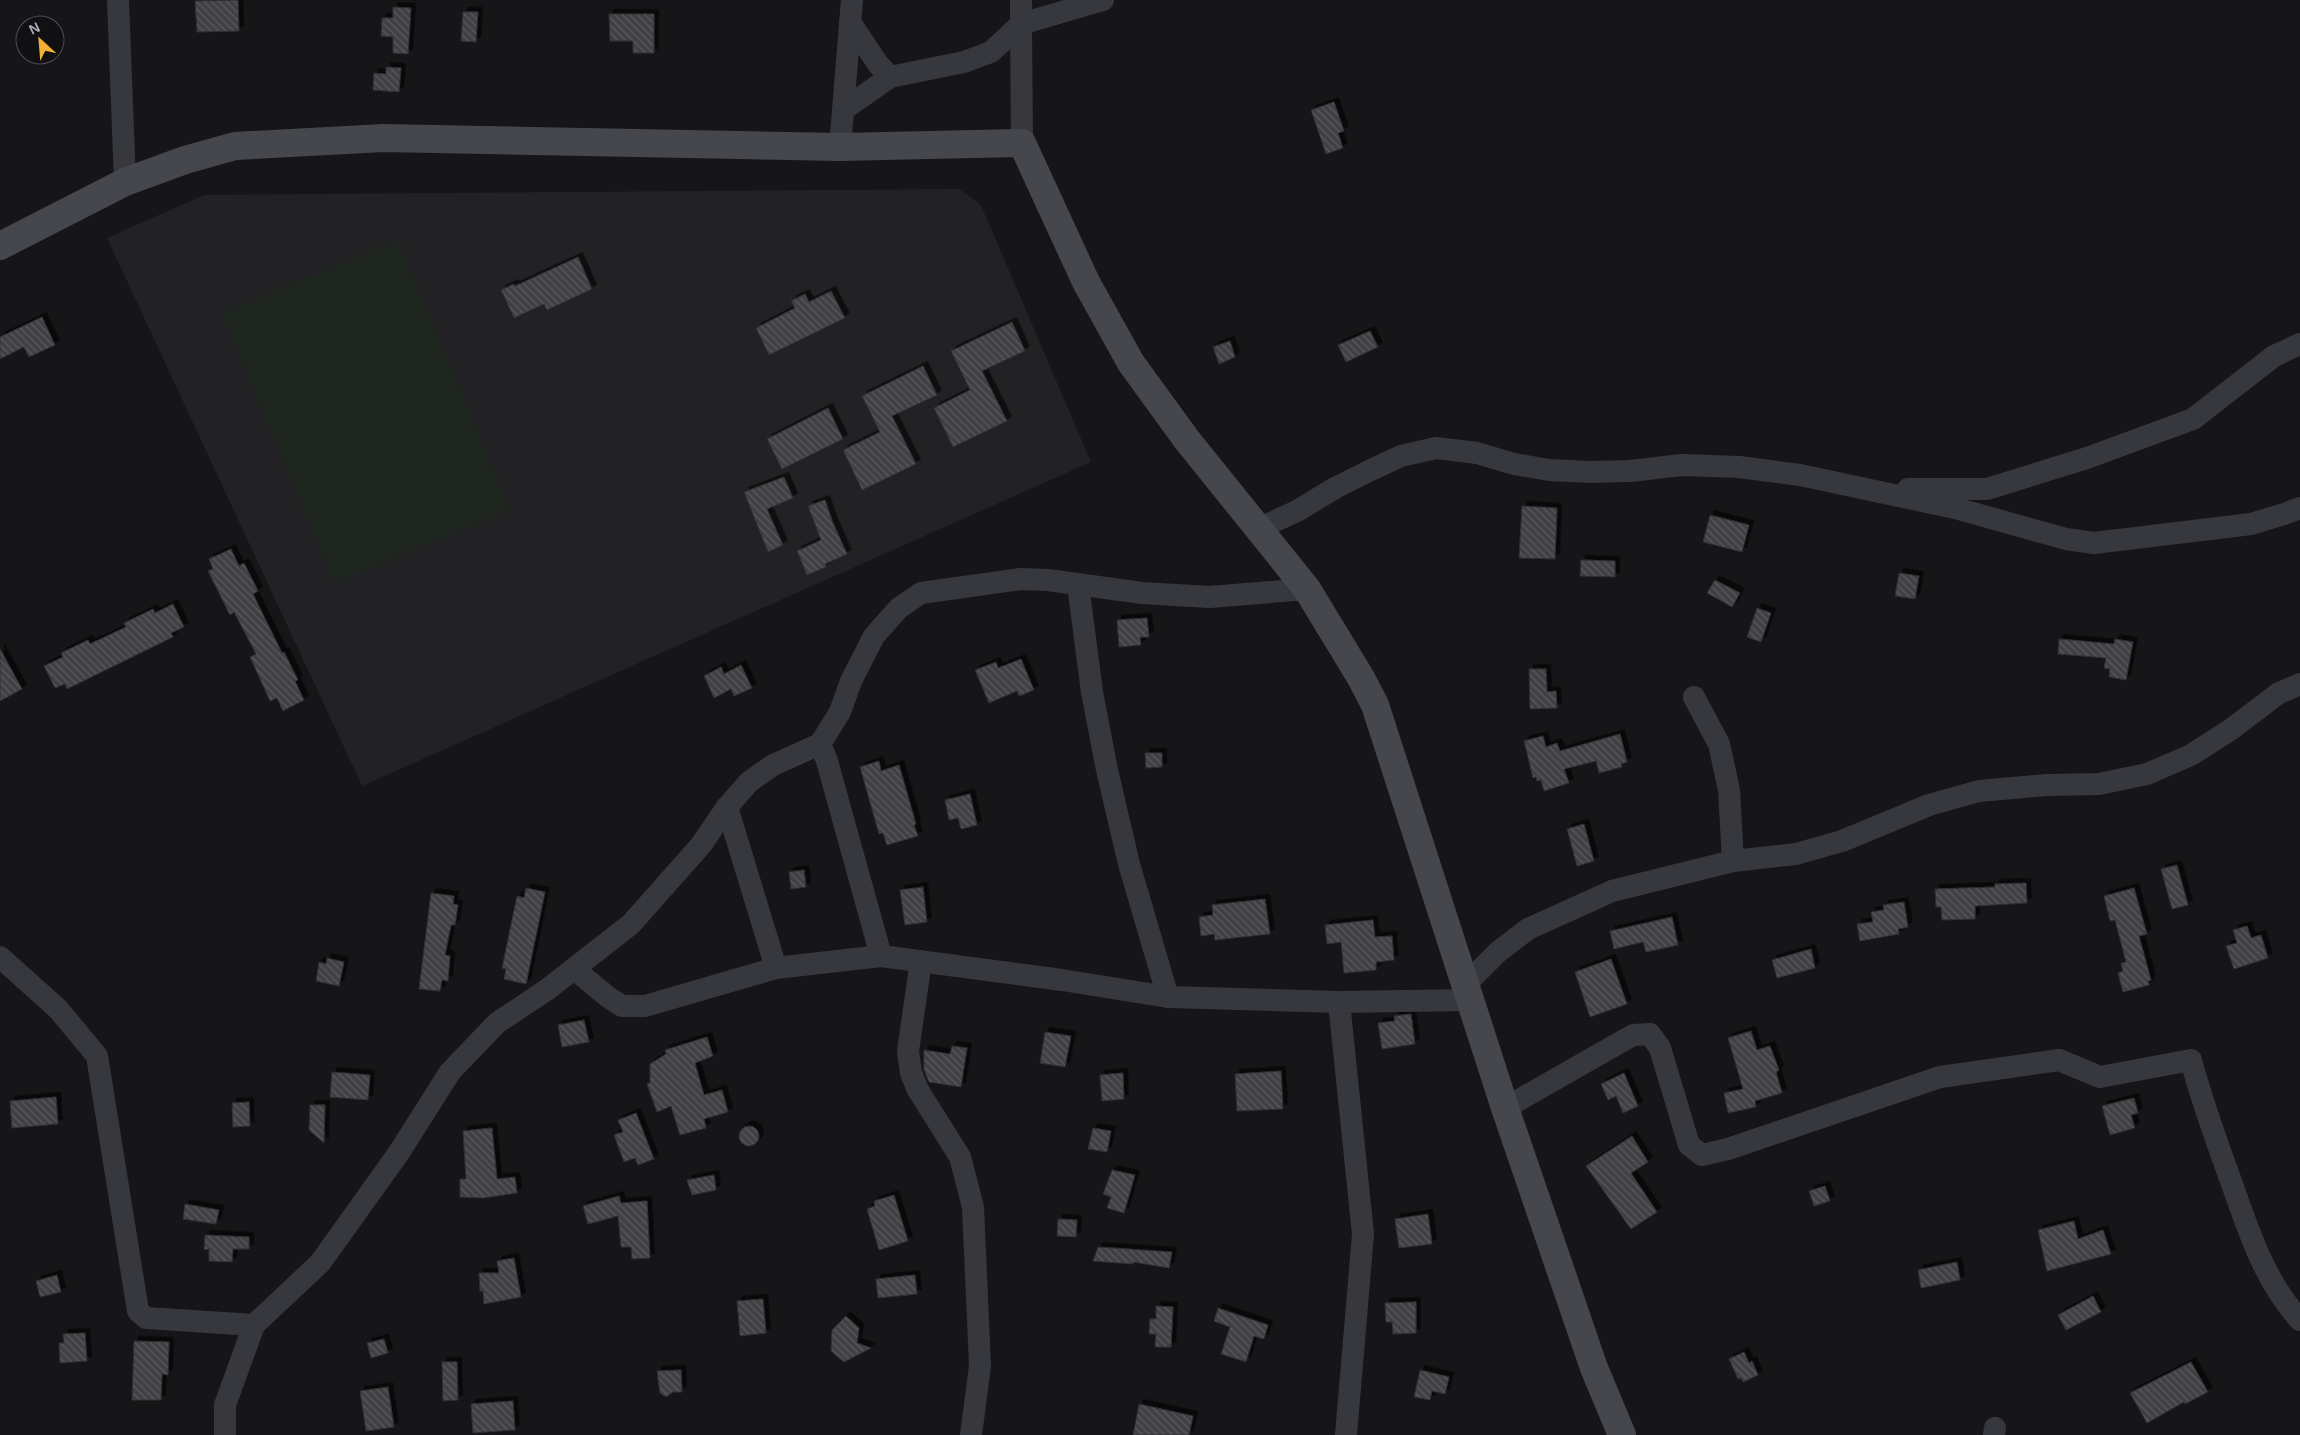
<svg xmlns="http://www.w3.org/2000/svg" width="2300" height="1435" viewBox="0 0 2300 1435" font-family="Arial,sans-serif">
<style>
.built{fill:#222225}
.pitch{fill:#1e261f}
.building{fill:url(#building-back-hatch);stroke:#303034;filter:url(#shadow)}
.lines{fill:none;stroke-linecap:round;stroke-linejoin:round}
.street{stroke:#37383d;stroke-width:22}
.secondary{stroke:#45474d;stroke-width:28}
</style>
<defs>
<pattern id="building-back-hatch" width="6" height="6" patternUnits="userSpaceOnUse" patternTransform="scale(1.25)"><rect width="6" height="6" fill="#404145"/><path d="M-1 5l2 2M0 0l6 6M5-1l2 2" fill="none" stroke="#595a5e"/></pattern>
<filter id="shadow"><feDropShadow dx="4.5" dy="-4.5" stdDeviation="0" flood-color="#0009"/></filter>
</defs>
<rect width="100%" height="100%" fill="#161618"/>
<!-- built -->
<path class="built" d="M 959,189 L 981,205 L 1091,462 L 362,786 L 107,238 L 204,195 Z"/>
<!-- pitch -->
<path class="pitch" d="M 398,240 L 510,510 L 334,583 L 222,313 Z"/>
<!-- building -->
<g class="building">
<path d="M 238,0 L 239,31 L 197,32 L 195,1 Z"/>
<path d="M 393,7 L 411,8 L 408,54 L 393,53 L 393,37 L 381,36 L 382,18 L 393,18 Z"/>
<path d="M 463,12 L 478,12 L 476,42 L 461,41 Z"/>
<path d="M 609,14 L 654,14 L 654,53 L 633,53 L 633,41 L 610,41 Z"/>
<path d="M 386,67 L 401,68 L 399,92 L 373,90 L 374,73 L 386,74 Z"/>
<path d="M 1334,102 L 1344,131 L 1338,133 L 1343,148 L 1326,154 L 1311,110 Z"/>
<path d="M 578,257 L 592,289 L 547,310 L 544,304 L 514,318 L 501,290 L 514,284 L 515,286 Z"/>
<path d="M 831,291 L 845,318 L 769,355 L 756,328 L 795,308 L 791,301 L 805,294 L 809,302 Z"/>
<path d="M 42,317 L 55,345 L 29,357 L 24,347 L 0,359 L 0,337 Z"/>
<path d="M 1012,322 L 1025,351 L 982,371 L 1007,421 L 953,447 L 934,408 L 970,390 L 951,351 Z"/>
<path d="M 1370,331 L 1378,347 L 1346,362 L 1338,345 Z"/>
<path d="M 1230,341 L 1235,357 L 1219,364 L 1213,347 Z"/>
<path d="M 923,366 L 937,395 L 892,416 L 916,464 L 862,490 L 843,450 L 880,432 L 862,396 Z"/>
<path d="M 828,408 L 843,439 L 782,469 L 767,439 Z"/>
<path d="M 784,477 L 793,498 L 767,509 L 783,545 L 768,552 L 744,492 Z"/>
<path d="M 825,500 L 833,523 L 847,554 L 825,564 L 826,567 L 807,575 L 797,551 L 821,540 L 808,506 Z"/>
<path d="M 1522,506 L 1557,508 L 1555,559 L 1519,558 Z"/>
<path d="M 1710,515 L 1749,525 L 1742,552 L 1703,542 Z"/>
<path d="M 231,549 L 239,566 L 244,563 L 258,591 L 253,594 L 282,653 L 284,652 L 298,680 L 295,681 L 304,700 L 283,711 L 277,698 L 270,701 L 250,657 L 256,654 L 234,612 L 230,615 L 208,571 L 213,569 L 209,559 Z"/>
<path d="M 1581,560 L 1615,561 L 1615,577 L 1580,576 Z"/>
<path d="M 1899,573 L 1919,576 L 1915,599 L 1895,596 Z"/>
<path d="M 1715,580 L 1740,593 L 1732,607 L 1707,593 Z"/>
<path d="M 173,604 L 184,627 L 171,633 L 173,637 L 67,689 L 65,684 L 55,688 L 44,666 L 63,657 L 61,653 L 88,640 L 90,644 L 126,627 L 124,623 L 153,609 L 155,613 Z"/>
<path d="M 1757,608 L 1771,613 L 1761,642 L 1747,637 Z"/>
<path d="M 1147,618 L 1149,637 L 1140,637 L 1141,645 L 1119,647 L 1117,620 Z"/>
<path d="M 2059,639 L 2114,644 L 2115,639 L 2133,642 L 2126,680 L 2109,677 L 2110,669 L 2104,668 L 2106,658 L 2058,654 Z"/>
<path d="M 0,649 L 22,689 L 0,701 Z"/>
<path d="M 1021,659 L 1034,690 L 1019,696 L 1017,691 L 989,703 L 975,670 L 996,662 L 998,668 Z"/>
<path d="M 741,665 L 752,688 L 734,696 L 731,689 L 714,698 L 704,676 L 721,667 L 724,674 Z"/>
<path d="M 1529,669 L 1546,669 L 1547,692 L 1556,691 L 1557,708 L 1530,709 Z"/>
<path d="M 1620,734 L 1627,762 L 1621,764 L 1622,767 L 1599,773 L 1596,761 L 1564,769 L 1569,783 L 1544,791 L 1541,780 L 1537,781 L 1536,777 L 1533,778 L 1524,741 L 1543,736 L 1546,747 L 1557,743 L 1560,751 Z"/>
<path d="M 1145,753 L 1162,753 L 1162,767 L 1146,768 Z"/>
<path d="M 879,761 L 881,771 L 899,765 L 916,824 L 914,825 L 918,836 L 887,845 L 883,833 L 879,834 L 860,767 Z"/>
<path d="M 970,794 L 977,825 L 961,829 L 958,818 L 949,820 L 945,800 Z"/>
<path d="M 1584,824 L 1594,861 L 1577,866 L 1567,829 Z"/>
<path d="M 2177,865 L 2188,905 L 2172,909 L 2161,869 Z"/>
<path d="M 804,870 L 806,887 L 791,889 L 789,872 Z"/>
<path d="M 2026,883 L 2027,903 L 1975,906 L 1975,919 L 1942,920 L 1941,907 L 1936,907 L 1935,889 L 1995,887 L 1995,884 Z"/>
<path d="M 923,887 L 927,922 L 905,925 L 900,890 Z"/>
<path d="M 526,888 L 545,892 L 526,984 L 504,979 L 506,969 L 502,968 L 517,896 L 524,898 Z"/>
<path d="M 2134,888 L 2147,934 L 2139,936 L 2151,980 L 2148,981 L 2149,985 L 2123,992 L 2118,973 L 2123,971 L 2121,963 L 2126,962 L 2115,920 L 2110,921 L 2104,896 Z"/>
<path d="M 431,893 L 454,896 L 453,904 L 458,905 L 455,925 L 451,925 L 445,955 L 450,956 L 448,981 L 442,980 L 440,991 L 419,989 Z"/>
<path d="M 1265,899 L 1270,934 L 1215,940 L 1214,934 L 1201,936 L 1199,917 L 1213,915 L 1212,905 Z"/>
<path d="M 1904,902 L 1908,927 L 1898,929 L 1899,934 L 1860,941 L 1857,924 L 1873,922 L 1871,912 L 1884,910 L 1883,905 Z"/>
<path d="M 1672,917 L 1678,945 L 1646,952 L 1643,942 L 1614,949 L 1610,931 Z"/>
<path d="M 1373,920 L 1375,937 L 1392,936 L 1394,960 L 1376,962 L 1376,970 L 1344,973 L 1341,942 L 1327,944 L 1325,925 Z"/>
<path d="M 2247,926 L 2251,938 L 2261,935 L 2268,958 L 2234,969 L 2226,946 L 2237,943 L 2233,930 Z"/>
<path d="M 1811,949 L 1815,968 L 1777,978 L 1772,960 Z"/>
<path d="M 327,958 L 344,962 L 339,986 L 316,981 L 319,962 L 326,964 Z"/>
<path d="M 1611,959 L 1627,1004 L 1590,1017 L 1575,972 Z"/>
<path d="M 1411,1014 L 1415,1044 L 1382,1049 L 1378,1023 L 1395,1021 L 1394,1016 Z"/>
<path d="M 584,1020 L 589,1042 L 562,1047 L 558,1025 Z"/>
<path d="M 1751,1031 L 1757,1050 L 1770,1046 L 1779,1070 L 1776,1072 L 1782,1093 L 1755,1101 L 1756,1107 L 1728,1113 L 1724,1093 L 1743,1089 L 1728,1038 Z"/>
<path d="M 1045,1032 L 1071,1036 L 1065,1067 L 1040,1063 Z"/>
<path d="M 707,1037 L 713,1056 L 695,1063 L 704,1095 L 722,1090 L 728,1112 L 704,1119 L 706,1128 L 680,1135 L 671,1106 L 657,1112 L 647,1084 L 650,1083 L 650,1064 L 666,1054 L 665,1050 Z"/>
<path d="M 952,1046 L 967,1048 L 961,1087 L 929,1082 L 924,1070 L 924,1050 L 950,1054 Z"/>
<path d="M 1281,1071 L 1283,1109 L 1237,1111 L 1235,1074 Z"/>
<path d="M 332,1072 L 370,1075 L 368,1100 L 330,1097 Z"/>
<path d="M 1123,1073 L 1124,1099 L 1102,1101 L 1100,1075 Z"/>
<path d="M 1624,1073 L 1638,1106 L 1623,1113 L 1616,1096 L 1608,1100 L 1601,1084 Z"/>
<path d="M 56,1097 L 58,1124 L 12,1128 L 10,1101 Z"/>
<path d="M 2134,1098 L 2138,1113 L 2131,1115 L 2135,1128 L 2110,1135 L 2102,1106 Z"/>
<path d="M 249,1102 L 250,1126 L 233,1127 L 232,1103 Z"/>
<path d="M 310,1105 L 325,1105 L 324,1143 L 309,1130 Z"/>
<path d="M 636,1113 L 654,1159 L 638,1165 L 635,1158 L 624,1162 L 614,1135 L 623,1132 L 618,1120 Z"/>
<circle cx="749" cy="1136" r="10"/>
<path d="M 492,1128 L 497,1179 L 515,1177 L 517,1193 L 483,1198 L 460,1197 L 460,1179 L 466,1179 L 463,1131 Z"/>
<path d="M 1093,1128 L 1111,1131 L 1107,1152 L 1088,1149 Z"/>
<path d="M 1632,1136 L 1648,1162 L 1631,1173 L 1657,1212 L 1631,1229 L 1586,1166 Z"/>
<path d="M 1112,1170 L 1135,1175 L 1124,1213 L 1107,1208 L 1111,1197 L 1103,1194 Z"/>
<path d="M 714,1175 L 716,1190 L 692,1195 L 687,1180 Z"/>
<path d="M 1825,1186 L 1830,1201 L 1814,1206 L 1809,1191 Z"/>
<path d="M 894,1195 L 908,1241 L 879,1250 L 867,1209 L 875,1206 L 874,1201 Z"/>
<path d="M 619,1196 L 621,1203 L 647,1201 L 650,1258 L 632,1259 L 631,1247 L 621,1247 L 618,1216 L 588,1224 L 583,1206 Z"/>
<path d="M 185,1204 L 219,1210 L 216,1224 L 183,1219 Z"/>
<path d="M 1428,1214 L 1432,1244 L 1399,1248 L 1395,1219 Z"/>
<path d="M 1058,1219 L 1077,1220 L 1076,1237 L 1057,1236 Z"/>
<path d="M 2074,1221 L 2078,1239 L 2103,1230 L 2111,1254 L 2047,1271 L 2038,1230 Z"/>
<path d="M 205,1235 L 249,1237 L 249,1249 L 233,1249 L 232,1262 L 209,1261 L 209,1249 L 204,1250 Z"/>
<path d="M 1098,1247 L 1172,1252 L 1169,1268 L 1133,1262 L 1133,1264 L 1093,1261 Z"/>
<path d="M 514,1258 L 521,1297 L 484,1304 L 483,1291 L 480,1291 L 479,1273 L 499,1273 L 497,1261 Z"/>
<path d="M 1957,1262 L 1960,1280 L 1921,1288 L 1918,1270 Z"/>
<path d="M 57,1275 L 61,1292 L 40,1297 L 36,1281 Z"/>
<path d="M 915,1275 L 917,1294 L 878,1298 L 876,1279 Z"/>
<path d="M 2093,1296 L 2101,1312 L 2066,1330 L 2058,1315 Z"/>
<path d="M 763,1299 L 766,1333 L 740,1336 L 737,1301 Z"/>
<path d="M 1416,1302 L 1416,1333 L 1393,1334 L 1392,1322 L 1386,1322 L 1385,1303 Z"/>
<path d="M 1156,1306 L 1173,1307 L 1171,1347 L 1155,1347 L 1156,1334 L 1149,1334 L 1150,1319 L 1156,1319 Z"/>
<path d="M 1218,1308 L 1268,1325 L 1264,1339 L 1254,1336 L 1246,1362 L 1221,1354 L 1230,1327 L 1214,1321 Z"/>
<path d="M 846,1316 L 859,1328 L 857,1343 L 871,1348 L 844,1362 L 831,1351 L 832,1330 Z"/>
<path d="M 85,1333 L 87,1361 L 60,1363 L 59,1343 L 64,1343 L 63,1334 Z"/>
<path d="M 384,1339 L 388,1353 L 371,1358 L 367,1343 Z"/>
<path d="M 134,1341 L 169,1342 L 168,1375 L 162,1374 L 161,1400 L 132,1400 Z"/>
<path d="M 1744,1352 L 1749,1363 L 1752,1361 L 1758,1375 L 1743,1382 L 1741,1378 L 1738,1379 L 1729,1359 Z"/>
<path d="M 442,1362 L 457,1362 L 458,1400 L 443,1401 Z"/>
<path d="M 2191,1362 L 2208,1392 L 2185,1404 L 2184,1402 L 2147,1423 L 2130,1393 Z"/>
<path d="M 681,1370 L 682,1392 L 673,1392 L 666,1397 L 660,1393 L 657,1371 Z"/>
<path d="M 1420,1370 L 1449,1377 L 1445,1394 L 1432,1391 L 1430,1400 L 1414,1397 Z"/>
<path d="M 388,1387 L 394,1427 L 366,1431 L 360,1391 Z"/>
<path d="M 513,1401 L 515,1430 L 473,1433 L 471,1404 Z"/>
<path d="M 1139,1404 L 1193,1416 L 1189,1435 L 1133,1435 Z"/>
</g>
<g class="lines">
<!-- street -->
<g class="street">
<path d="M 118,0 L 125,182"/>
<path d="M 850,22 L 878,64 L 890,77"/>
<path d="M 843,110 L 890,77 L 964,62 L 991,52 L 1021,24 L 1021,0"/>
<path d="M 1022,143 L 1021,24 L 1103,0"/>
<path d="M 840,147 L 852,0"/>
<path d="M 1908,489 L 1987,489 L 2087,458 L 2193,419 L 2274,356 L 2300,344"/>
<path d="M 1258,529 L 1297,511 L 1335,488 L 1373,469 L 1401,456 L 1436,448 L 1477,453 L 1514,464 L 1549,470 L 1590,472 L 1630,471 L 1682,465 L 1739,467 L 1800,475 L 1955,508 L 2066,539 L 2094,543 L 2251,524 L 2284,514 L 2300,508"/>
<path d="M 1078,585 L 1092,692 L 1107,770 L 1129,864 L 1168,997"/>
<path d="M 1694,697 L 1719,744 L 1729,790 L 1733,861"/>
<path d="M 727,807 L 776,968"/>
<path d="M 881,956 L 827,761 L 820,744 L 840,712 L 851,681 L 874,636 L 899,608 L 921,593 L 1021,579 L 1048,580 L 1142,593 L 1210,597 L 1307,589"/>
<path d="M 0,957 L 58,1009 L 97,1056 L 138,1311 L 146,1318 L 254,1325"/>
<path d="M 921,961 L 908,1051 L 911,1073 L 918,1090 L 960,1157 L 973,1207 L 980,1366 L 971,1435"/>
<path d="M 574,969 L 608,997 L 622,1006 L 645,1006 L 776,968 L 881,956 L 1062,980 L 1168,997 L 1339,1002"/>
<path d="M 1465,985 L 1498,952 L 1528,929 L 1612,891 L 1733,861 L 1796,854 L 1842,841 L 1929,805 L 1979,791 L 2047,785 L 2099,784 L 2147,774 L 2191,755 L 2230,730 L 2279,693 L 2300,684"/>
<path d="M 1505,1108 L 1633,1035 L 1650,1034 L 1660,1048 L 1689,1145 L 1702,1155 L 1728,1149 L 1940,1077 L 2059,1060 L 2100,1077 L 2191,1060 C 2202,1102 2217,1143 2232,1184 C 2249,1232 2265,1282 2300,1320"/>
<path d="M 225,1435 L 225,1405 L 254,1325 L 320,1263 L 398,1154 L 450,1072 L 497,1023 L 548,989 L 631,924 L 701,845 L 727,807 L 749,782 L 773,765 L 820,744"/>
<path d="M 1346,1435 L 1363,1234 L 1339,1002 L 1469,1000"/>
<path d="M 1994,1435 L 1995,1428"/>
</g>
<!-- secondary -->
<path class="secondary" d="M 0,246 L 125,182 L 185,160 L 235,146 L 383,138 L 840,147 L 1022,143 L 1086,282 L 1131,363 L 1187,440 L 1307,589 L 1361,678 L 1375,705 L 1505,1108 L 1594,1368 L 1622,1435"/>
</g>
<!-- north arrow -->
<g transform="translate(40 40) rotate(334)"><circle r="24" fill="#111113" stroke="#4d4f55"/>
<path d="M0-4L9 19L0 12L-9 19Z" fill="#f2b134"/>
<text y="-8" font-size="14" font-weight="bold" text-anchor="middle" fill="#a8adb8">N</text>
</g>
</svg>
